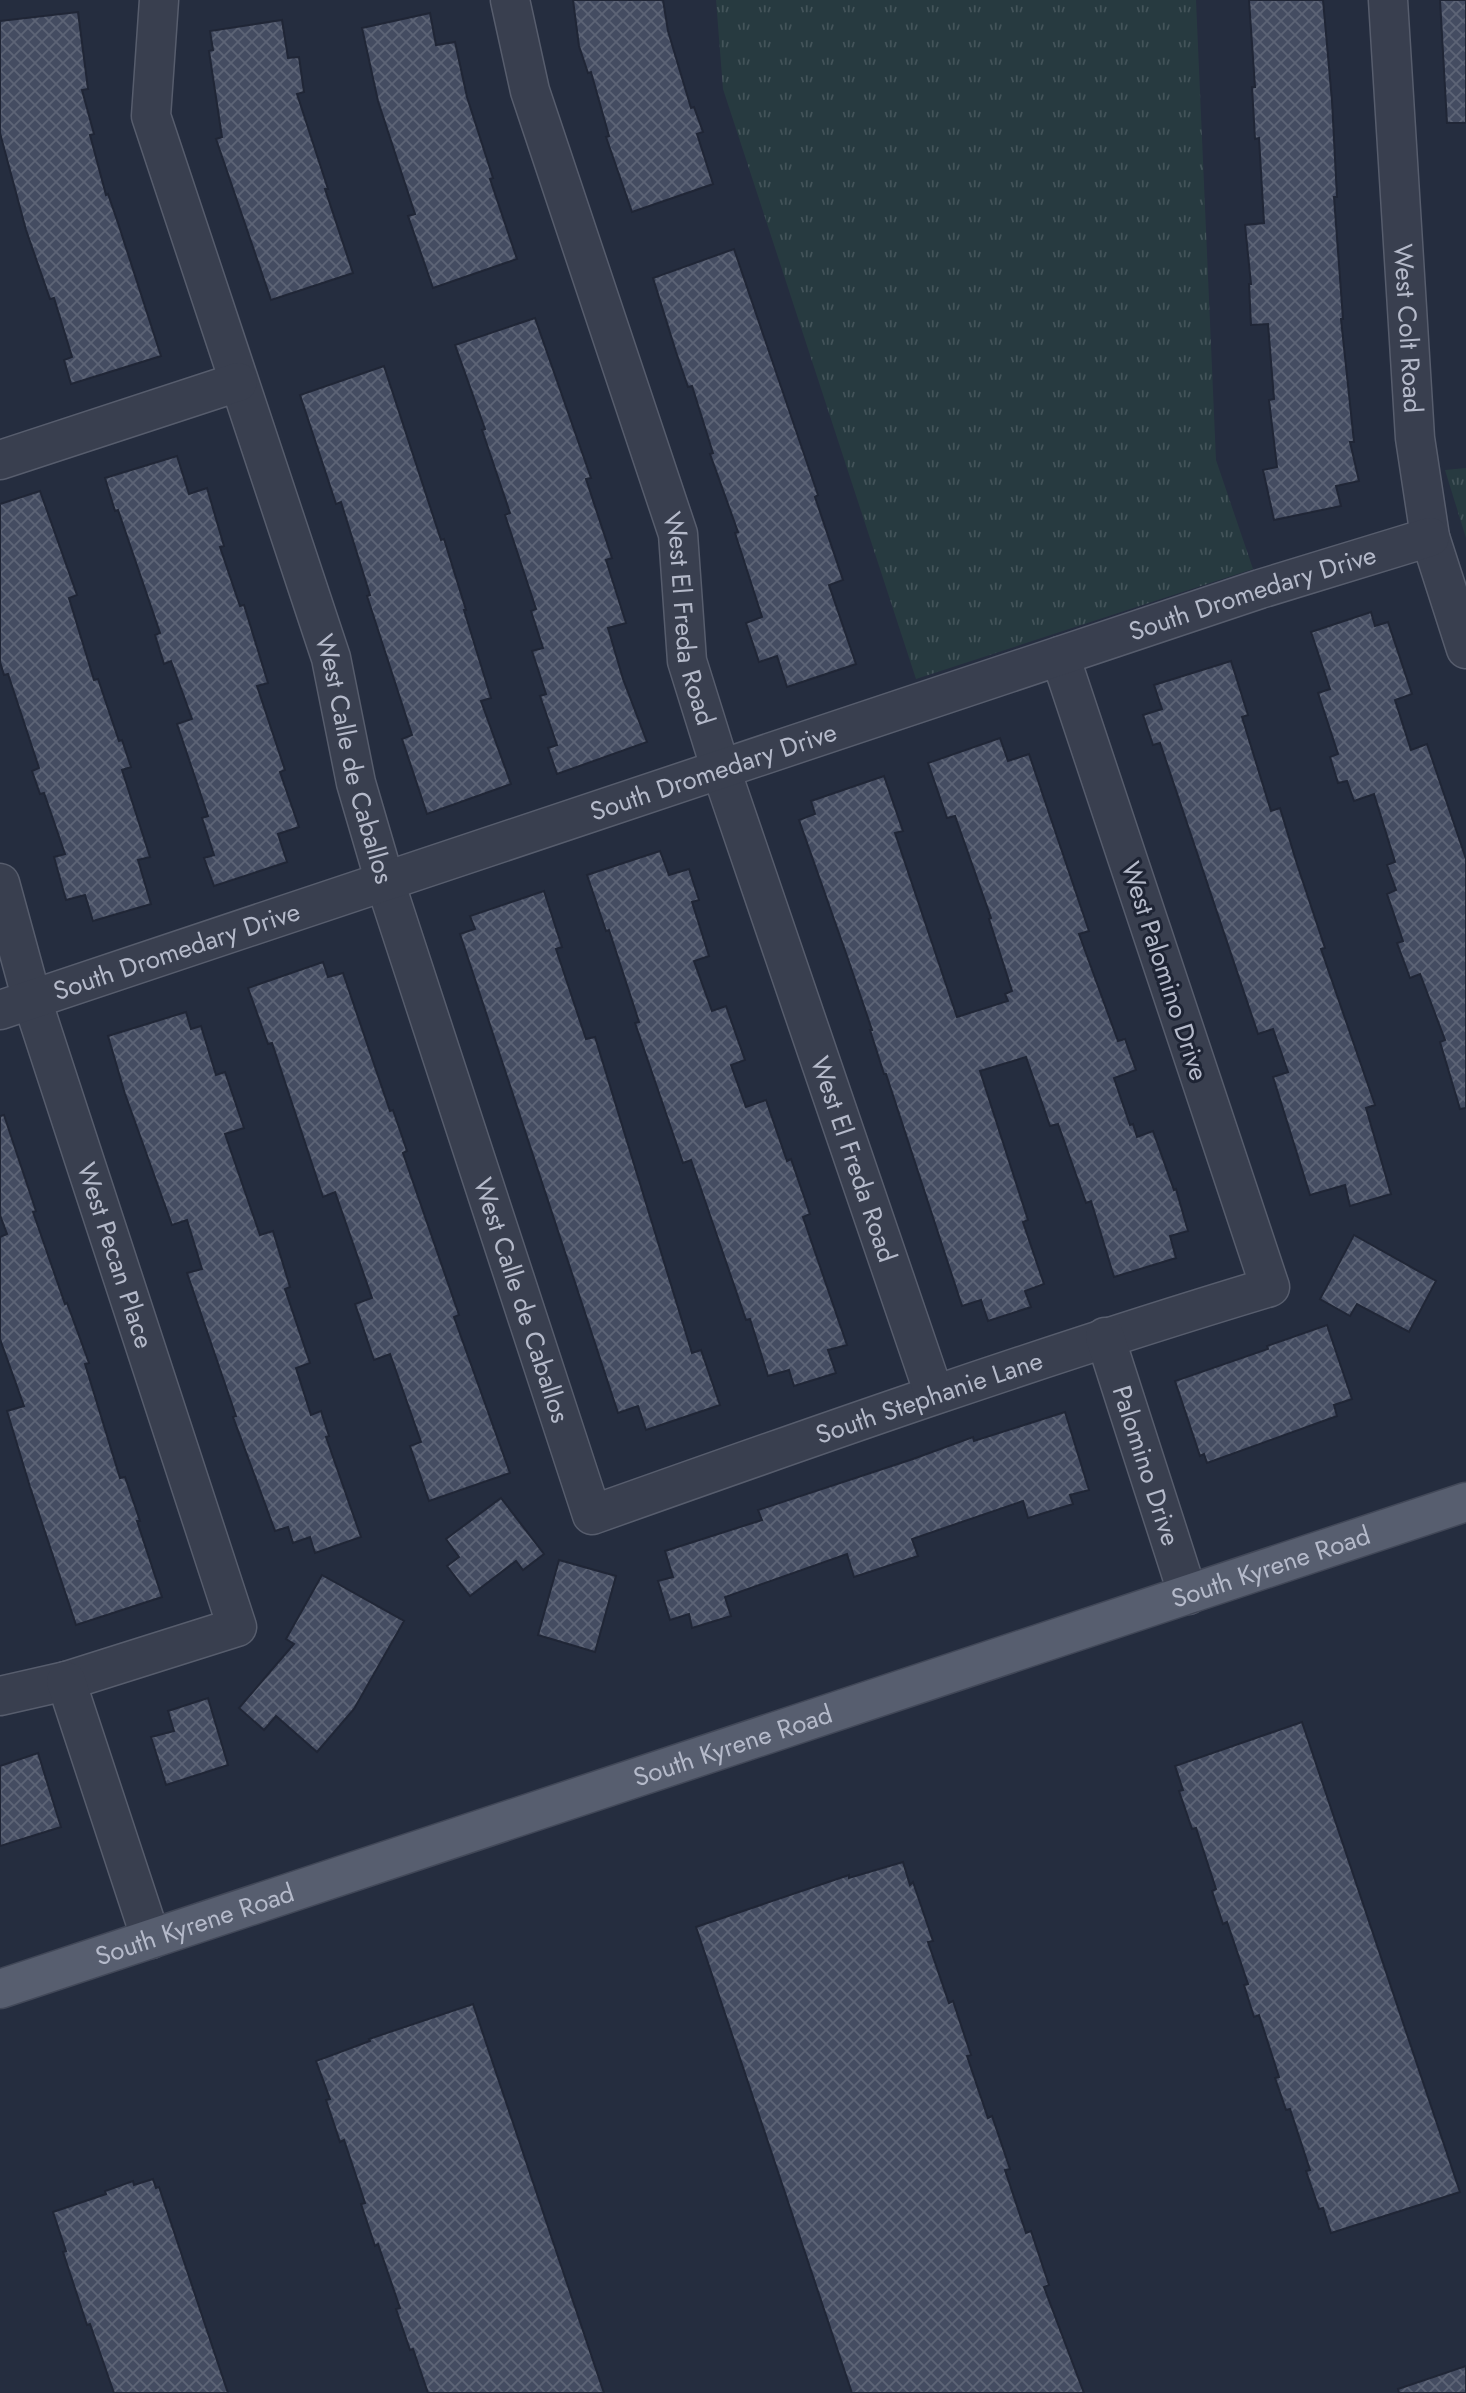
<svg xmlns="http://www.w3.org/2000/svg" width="1466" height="2393" viewBox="0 0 1466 2393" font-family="Jost,sans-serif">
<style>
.park{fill:url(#park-tufts)}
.building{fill:url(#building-cross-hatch);stroke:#202636;stroke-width:2}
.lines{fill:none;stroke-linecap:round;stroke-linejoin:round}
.minor-casing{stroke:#575d6d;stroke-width:41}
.major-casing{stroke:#424858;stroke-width:41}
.minor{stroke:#393f4f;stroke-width:38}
.major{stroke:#575e6f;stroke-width:38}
.labels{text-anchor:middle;stroke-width:6;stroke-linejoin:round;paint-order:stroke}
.street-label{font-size:26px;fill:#b5baca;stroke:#1e2434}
</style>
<defs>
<pattern id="park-tufts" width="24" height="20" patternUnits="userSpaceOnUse" patternTransform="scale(1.75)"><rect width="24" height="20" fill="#273a40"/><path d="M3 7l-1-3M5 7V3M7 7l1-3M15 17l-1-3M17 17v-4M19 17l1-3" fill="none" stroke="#44545a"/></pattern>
<pattern id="building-cross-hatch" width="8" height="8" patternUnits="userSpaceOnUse" patternTransform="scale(1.75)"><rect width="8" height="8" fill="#444c61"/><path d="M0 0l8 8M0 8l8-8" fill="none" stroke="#5d6476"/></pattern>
</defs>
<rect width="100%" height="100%" fill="#252d3f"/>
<!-- park -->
<g class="park">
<path d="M 716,0 L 1196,0 L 1216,460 L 1253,569 L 916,679 L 723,89 Z"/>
<path d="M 1466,468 L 1466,538 L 1445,470 Z"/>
</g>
<!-- building -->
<g class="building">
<path d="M 573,0 L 663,0 L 668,31 L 691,108 L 694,107 L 703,132 L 697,134 L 713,184 L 632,212 L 606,137 L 609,136 L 591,72 L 588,73 L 579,46 Z"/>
<path d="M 1249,0 L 1323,0 L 1332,101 L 1337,197 L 1334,197 L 1343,319 L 1341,319 L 1354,442 L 1350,442 L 1359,481 L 1336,486 L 1341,506 L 1274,520 L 1263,470 L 1277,467 L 1269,400 L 1274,399 L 1268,324 L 1251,325 L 1249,284 L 1251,284 L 1245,225 L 1264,223 L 1259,138 L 1255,139 L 1252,87 L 1255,87 Z"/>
<path d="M 1440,0 L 1466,0 L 1466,123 L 1447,123 Z"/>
<path d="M 78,12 L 88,89 L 82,90 L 94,134 L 90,135 L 106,195 L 108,194 L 118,223 L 161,356 L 71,384 L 64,360 L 72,357 L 54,298 L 50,299 L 26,230 L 0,133 L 0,21 Z"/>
<path d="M 430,13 L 436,45 L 455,42 L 467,97 L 493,178 L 490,179 L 517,259 L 433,288 L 408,216 L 415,214 L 378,101 L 362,28 Z"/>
<path d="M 282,20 L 288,58 L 299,57 L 304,92 L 297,94 L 328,189 L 325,189 L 353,273 L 271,300 L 216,139 L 222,137 L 209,51 L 213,50 L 210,31 Z"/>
<path d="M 734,249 L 818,495 L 815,497 L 843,580 L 829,585 L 856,664 L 787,687 L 777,656 L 759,662 L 746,623 L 762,617 L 735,533 L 738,532 L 710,454 L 713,453 L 692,386 L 688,387 L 676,352 L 653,278 Z"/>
<path d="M 535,318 L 591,478 L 586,479 L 612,558 L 606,560 L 626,623 L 608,628 L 623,679 L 647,742 L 557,774 L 548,748 L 557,745 L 540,696 L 546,694 L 532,651 L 543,648 L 531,611 L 536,609 L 505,515 L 510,513 L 482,430 L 485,429 L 455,345 Z"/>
<path d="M 384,366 L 441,540 L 444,539 L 466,610 L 464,610 L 491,698 L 481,701 L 511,784 L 427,814 L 402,739 L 412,735 L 367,596 L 370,595 L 341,502 L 336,504 L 300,395 Z"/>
<path d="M 177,456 L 189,494 L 207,488 L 224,546 L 220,547 L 240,606 L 244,605 L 268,683 L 257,686 L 285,770 L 280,772 L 299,827 L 278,834 L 287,862 L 214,886 L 204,858 L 214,855 L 202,818 L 208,816 L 177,724 L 192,719 L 171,661 L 164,664 L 155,635 L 160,633 L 118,510 L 115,511 L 105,478 Z"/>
<path d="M 40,491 L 77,595 L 69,598 L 94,680 L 98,679 L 119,741 L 122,740 L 131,767 L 122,770 L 150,857 L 138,860 L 151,904 L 93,921 L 85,895 L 66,900 L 54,857 L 65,854 L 44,793 L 40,794 L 32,771 L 39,768 L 8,674 L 4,675 L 0,662 L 0,504 Z"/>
<path d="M 1371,612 L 1375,626 L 1388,622 L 1412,694 L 1395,700 L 1411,750 L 1427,744 L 1466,859 L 1466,1108 L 1460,1109 L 1440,1042 L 1445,1040 L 1420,974 L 1410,978 L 1397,943 L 1403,941 L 1387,894 L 1396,890 L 1387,865 L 1395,862 L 1374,794 L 1354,801 L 1347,781 L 1338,783 L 1330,757 L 1338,754 L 1318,693 L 1330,689 L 1311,632 Z"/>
<path d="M 1231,661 L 1248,715 L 1242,717 L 1271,811 L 1280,808 L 1297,864 L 1325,948 L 1321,949 L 1375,1105 L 1366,1108 L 1391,1194 L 1350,1206 L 1345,1185 L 1310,1195 L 1273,1077 L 1288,1072 L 1273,1029 L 1258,1034 L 1160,743 L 1153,745 L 1143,715 L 1162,709 L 1154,685 Z"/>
<path d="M 1000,738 L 1008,761 L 1029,754 L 1089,931 L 1079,934 L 1118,1041 L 1125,1039 L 1136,1070 L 1114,1078 L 1130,1125 L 1133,1124 L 1137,1137 L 1153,1131 L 1174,1190 L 1176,1189 L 1188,1231 L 1170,1236 L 1176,1258 L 1114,1277 L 1091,1201 L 1086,1203 L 1058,1124 L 1050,1126 L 1026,1057 L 980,1071 L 1028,1220 L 1023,1222 L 1044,1284 L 1025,1291 L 1031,1307 L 988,1321 L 981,1300 L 962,1306 L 886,1074 L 884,1074 L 870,1030 L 872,1030 L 848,959 L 799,820 L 815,814 L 811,801 L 884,776 L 903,831 L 895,833 L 957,1017 L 1008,1001 L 1005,994 L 1012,991 L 989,919 L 991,918 L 955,816 L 947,818 L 928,763 Z"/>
<path d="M 660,851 L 669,875 L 689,869 L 699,900 L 692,902 L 709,956 L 694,961 L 712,1011 L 726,1006 L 745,1060 L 731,1065 L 746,1107 L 766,1100 L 787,1161 L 791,1159 L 810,1214 L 803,1217 L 847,1345 L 828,1350 L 836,1373 L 794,1386 L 789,1370 L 768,1376 L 750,1319 L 746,1320 L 691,1160 L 683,1163 L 635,1023 L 639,1022 L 609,930 L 606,931 L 587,875 Z"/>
<path d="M 544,891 L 562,947 L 556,949 L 586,1039 L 595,1037 L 692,1353 L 701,1350 L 720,1405 L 646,1430 L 638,1406 L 618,1413 L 460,934 L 475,929 L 470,916 Z"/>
<path d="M 323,962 L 328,977 L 343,973 L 390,1111 L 393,1110 L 407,1151 L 403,1153 L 459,1315 L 454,1317 L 510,1473 L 429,1501 L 410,1446 L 421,1442 L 390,1354 L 374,1360 L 355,1304 L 372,1298 L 335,1192 L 323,1197 L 272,1043 L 268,1044 L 248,988 Z"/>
<path d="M 186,1012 L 191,1029 L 201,1026 L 216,1075 L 225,1072 L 244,1128 L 225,1134 L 260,1235 L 273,1231 L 290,1287 L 285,1289 L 310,1363 L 296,1368 L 311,1415 L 321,1411 L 329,1436 L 326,1437 L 361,1537 L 315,1553 L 310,1537 L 293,1543 L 288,1527 L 275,1531 L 233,1417 L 236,1416 L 187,1273 L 202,1269 L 187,1220 L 172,1225 L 125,1094 L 108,1036 Z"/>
<path d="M 4,1115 L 36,1211 L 33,1212 L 65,1304 L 67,1303 L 89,1363 L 85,1364 L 120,1478 L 125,1477 L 140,1521 L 137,1521 L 162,1597 L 76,1625 L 30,1487 L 7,1411 L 24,1406 L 0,1339 L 0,1237 L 7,1234 L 0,1215 L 0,1116 Z"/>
<path d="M 1354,1235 L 1436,1281 L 1409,1332 L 1357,1304 L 1350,1316 L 1320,1299 Z"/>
<path d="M 1327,1325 L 1352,1399 L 1334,1405 L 1337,1416 L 1207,1463 L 1204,1454 L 1200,1456 L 1175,1381 L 1268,1349 L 1267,1346 Z"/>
<path d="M 1065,1412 L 1089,1490 L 1070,1495 L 1073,1504 L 1028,1518 L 1023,1501 L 912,1539 L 918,1556 L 854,1577 L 847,1554 L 725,1597 L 731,1616 L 692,1628 L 689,1614 L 670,1620 L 658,1581 L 673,1577 L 665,1551 L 762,1520 L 758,1510 L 913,1459 L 973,1437 L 974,1441 Z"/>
<path d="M 501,1498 L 544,1554 L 523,1570 L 516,1561 L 470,1596 L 447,1566 L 459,1557 L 446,1539 Z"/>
<path d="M 559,1560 L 616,1576 L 595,1652 L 538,1635 Z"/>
<path d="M 322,1575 L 404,1621 L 354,1709 L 317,1752 L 276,1716 L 264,1730 L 239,1708 L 294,1644 L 286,1639 Z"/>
<path d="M 208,1698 L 228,1765 L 166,1785 L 151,1737 L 174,1731 L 168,1711 Z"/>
<path d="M 1302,1722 L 1460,2192 L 1331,2233 L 1323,2208 L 1319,2209 L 1306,2171 L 1310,2170 L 1290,2109 L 1286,2110 L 1275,2078 L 1279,2077 L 1259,2015 L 1254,2017 L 1244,1985 L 1248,1984 L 1227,1922 L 1223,1924 L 1212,1891 L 1216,1889 L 1196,1828 L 1192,1829 L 1179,1791 L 1183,1790 L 1175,1766 Z"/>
<path d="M 38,1753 L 61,1827 L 0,1846 L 0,1766 Z"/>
<path d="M 903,1862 L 910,1885 L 913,1882 L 933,1941 L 928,1942 L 949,2003 L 953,2001 L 971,2055 L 967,2056 L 988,2118 L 992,2116 L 1010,2169 L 1005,2170 L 1026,2233 L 1031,2231 L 1049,2285 L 1044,2287 L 1084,2393 L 852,2393 L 696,1927 L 849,1875 L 849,1878 Z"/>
<path d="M 473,2004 L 604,2393 L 428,2393 L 413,2349 L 410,2350 L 396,2309 L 400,2308 L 378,2244 L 375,2246 L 361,2204 L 365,2203 L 344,2140 L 340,2142 L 326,2100 L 330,2099 L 316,2061 L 370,2041 L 369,2039 Z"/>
<path d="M 153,2179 L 156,2188 L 159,2187 L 228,2393 L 114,2393 L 90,2324 L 87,2325 L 63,2252 L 66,2251 L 53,2212 L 106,2194 L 105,2191 L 133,2181 L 134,2185 Z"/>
<path d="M 1466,2366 L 1466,2393 L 1399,2393 L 1398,2389 Z"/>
</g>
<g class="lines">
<defs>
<g id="minor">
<path id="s1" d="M 159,0 L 151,116 L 331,658 L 356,783 L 385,882 L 592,1515 C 817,1435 1041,1356 1270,1287 L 1060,656"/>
<path id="s2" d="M 510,0 L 530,91 L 678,534 L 687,661 L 721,770 L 934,1394"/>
<path id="s3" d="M 1388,0 L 1415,438 L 1430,537 L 1466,649"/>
<path d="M 0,460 L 238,382"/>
<path id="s4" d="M 0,883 L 32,1000 L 237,1627 L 66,1681 L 0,1696"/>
<path id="s5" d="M 0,1010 L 1260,589 L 1430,537"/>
<path id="s6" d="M 1105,1337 L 1188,1595"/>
<path d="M 66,1681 L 151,1939"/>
</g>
<g id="major">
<path id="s7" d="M 0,1989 L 1466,1502"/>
</g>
</defs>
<!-- minor casing -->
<use href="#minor" class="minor-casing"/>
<!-- major casing -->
<use href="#major" class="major-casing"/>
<!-- minor -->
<use href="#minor" class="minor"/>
<!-- major -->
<use href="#major" class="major"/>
</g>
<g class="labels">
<!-- street labels -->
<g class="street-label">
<text dy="9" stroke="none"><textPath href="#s3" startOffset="329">West Colt Road</textPath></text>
<text dy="9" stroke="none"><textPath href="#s5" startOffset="1320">South Dromedary Drive</textPath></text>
<text dy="9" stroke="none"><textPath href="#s2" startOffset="646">West El Freda Road</textPath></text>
<text dy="9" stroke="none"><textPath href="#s1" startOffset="791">West Calle de Caballos</textPath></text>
<text dy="9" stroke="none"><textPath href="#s5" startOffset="752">South Dromedary Drive</textPath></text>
<text dy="9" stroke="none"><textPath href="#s5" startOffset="186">South Dromedary Drive</textPath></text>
<text transform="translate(1165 971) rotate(72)" y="9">West Palomino Drive</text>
<text dy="9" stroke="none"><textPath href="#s2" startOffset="1213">West El Freda Road</textPath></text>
<text dy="9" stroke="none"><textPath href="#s4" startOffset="390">West Pecan Place</textPath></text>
<text dy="9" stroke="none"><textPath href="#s1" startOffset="1358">West Calle de Caballos</textPath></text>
<text dy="9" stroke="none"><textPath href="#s1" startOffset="1941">South Stephanie Lane</textPath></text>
<text dy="9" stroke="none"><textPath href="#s6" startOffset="135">Palomino Drive</textPath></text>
<text dy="9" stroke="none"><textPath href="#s7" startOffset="1339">South Kyrene Road</textPath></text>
<text dy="9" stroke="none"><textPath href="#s7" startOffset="772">South Kyrene Road</textPath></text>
<text dy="9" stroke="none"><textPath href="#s7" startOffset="205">South Kyrene Road</textPath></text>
</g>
</g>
</svg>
